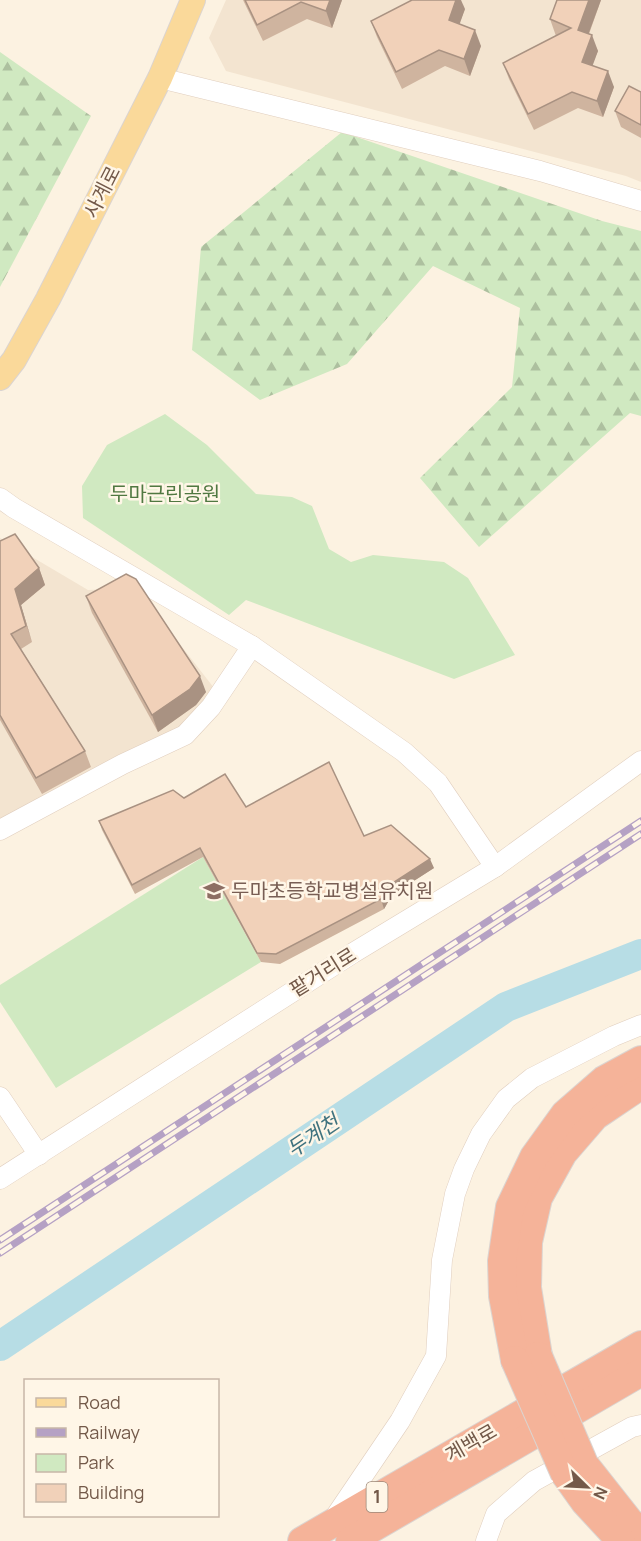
<svg xmlns="http://www.w3.org/2000/svg" width="641" height="1541" viewBox="0 0 641 1541" font-family="Manrope,'Noto Sans KR',sans-serif">
<style>
.residential{fill:#f3e4d0}
.green{fill:#d0e9c1}
.forest{fill:url(#forest-firs)}
.lines{fill:none;stroke-linecap:round;stroke-linejoin:round}
.river{stroke:#b7dde5;stroke-width:30}
.minor-casing{stroke:#e0cebe;stroke-width:21}
.major-casing{stroke:#dbd4d0;stroke-width:26}
.highway-casing{stroke:#dbd4d0;stroke-width:30}
.minor{stroke:#fff;stroke-width:20}
.major{stroke:#fad99a;stroke-width:24}
.highway{stroke:#f5b399;stroke-width:28}
.rail-casing{stroke:#b5a1c4;stroke-width:7}
.rail{stroke:#fff6e7;stroke-width:4.5;stroke-dasharray:14;stroke-linecap:butt}
.highway-bridge-casing{stroke:#dbd4d0;stroke-width:30;stroke-linecap:butt}
.highway-bridge{stroke:#f5b399;stroke-width:28}
.wall{fill:#cfb49f}
.shaded-wall{fill:#a99282}
.building{fill:#f1d1b9;stroke:#a99282;stroke-width:1.5}
.labels{text-anchor:middle;stroke-width:5;stroke-linejoin:round;paint-order:stroke}
.shield{fill:#fff6e7;stroke:#9d8878;stroke-width:1.5}
.shield-label{font-size:18px;font-weight:bold;fill:#735949}
.street-label{font-size:20px;fill:#735949;stroke:#fff6e7}
.park-label{font-size:20px;fill:#507841;stroke:#fff6e7}
.education-label{font-size:20px;fill:#785e54;stroke:#fff6e7;text-anchor:start}
.water-label{font-size:21px;font-style:italic;fill:#40737f;stroke:#fff6e7}
</style>
<defs>
<pattern id="forest-firs" width="22" height="20" patternUnits="userSpaceOnUse" patternTransform="scale(1.5)"><rect width="22" height="20" fill="#d0e9c1"/><path d="M5 1l3.5 6h-7zM16 11l3.5 6h-7z" fill="#adc09f"/></pattern>
</defs>
<rect width="100%" height="100%" fill="#fcf2e1"/>
<!-- residential -->
<g class="residential">
<path d="M 226,0 L 641,0 L 641,182 L 626,176 L 226,71 L 209,38 Z"/>
<path d="M 0,538 L 88,590 L 136,588 L 214,688 L 185,735 L 0,827 Z"/>
</g>
<!-- green -->
<g class="green">
<path d="M 165,414 L 207,445 L 256,494 L 292,497 L 312,506 L 329,549 L 351,562 L 373,555 L 444,562 L 468,578 L 515,655 L 454,679 L 246,600 L 229,615 L 83,518 L 82,486 L 107,445 Z"/>
<path d="M 203,857 L 261,962 L 56,1088 L 0,1002 L 0,985 Z"/>
</g>
<!-- forest -->
<g class="forest">
<path d="M 0,52 L 91,116 L 0,287 Z"/>
<path d="M 342,132 L 602,221 L 641,231 L 641,416 L 630,413 L 479,547 L 420,478 L 512,387 L 520,308 L 433,266 L 347,364 L 260,400 L 192,350 L 201,247 Z"/>
</g>
<g class="lines">
<!-- river -->
<path class="river" d="M 0,1346 L 506,1007 L 641,954"/>
<defs>
<g id="minor">
<path d="M 160,78 L 540,171 L 641,201"/>
<path d="M 0,498 L 14,508 L 252,646 L 404,752 L 438,783 L 495,867"/>
<path d="M 0,830 L 123,764 L 185,735 L 211,707 L 252,646"/>
<path d="M 0,1097 L 39,1155"/>
<path d="M 0,1179 L 353,953 L 495,867 L 641,761"/>
<path d="M 333,1520 L 400,1421 L 436,1356 L 442,1260 L 455,1194 L 464,1169 L 481,1134 L 506,1099 L 532,1078 L 614,1036 L 641,1025"/>
<path d="M 486,1541 L 496,1514 L 534,1481 L 632,1427 L 641,1425"/>
</g>
<path id="major" d="M 0,378 L 14,360 L 48,299 L 160,78 L 193,0"/>
<g id="highway">
<path d="M 538,1356 L 527,1288 L 528,1242 L 538,1198 L 563,1153 L 595,1116 L 641,1085"/>
<path d="M 515,1360 L 503,1296 L 502,1261 L 510,1207 L 534,1157 L 565,1114 L 604,1080 L 641,1060"/>
<path d="M 584,1464 L 629,1521 L 641,1532"/>
<path d="M 565,1474 L 585,1502 L 621,1541"/>
<path d="M 302,1541 L 641,1345"/>
<path d="M 350,1541 L 641,1372"/>
</g>
</defs>
<!-- minor casing -->
<use href="#minor" class="minor-casing"/>
<!-- major casing -->
<use href="#major" class="major-casing"/>
<!-- highway casing -->
<use href="#highway" class="highway-casing"/>
<!-- minor -->
<use href="#minor" class="minor"/>
<!-- major -->
<use href="#major" class="major"/>
<!-- highway -->
<use href="#highway" class="highway"/>
<defs>
<g id="rail">
<path d="M 0,1240 L 641,821"/>
<path d="M 0,1253 L 641,834"/>
</g>
</defs>
<!-- rail casing -->
<use href="#rail" class="rail-casing"/>
<!-- rail -->
<use href="#rail" class="rail"/>
<defs>
<g id="highway-bridge">
<path d="M 538,1356 L 584,1464"/>
<path d="M 515,1360 L 565,1474"/>
</g>
</defs>
<!-- highway-bridge casing -->
<use href="#highway-bridge" class="highway-bridge-casing"/>
<!-- highway-bridge -->
<use href="#highway-bridge" class="highway-bridge"/>
</g>
<!-- wall -->
<g class="wall">
<path d="M 243,0 L 342,0 L 332,28 L 307,19 L 263,41 Z"/>
<path d="M 557,0 L 601,0 L 589,34 L 598,51 L 592,65 L 614,87 L 603,117 L 578,108 L 534,130 L 509,79 L 503,63 L 556,36 L 550,19 Z"/>
<path d="M 465,9 L 459,24 L 481,46 L 470,76 L 445,66 L 402,89 L 377,37 L 371,21 Z"/>
<path d="M 641,92 L 641,138 L 621,127 L 615,111 Z"/>
<path d="M 0,541 L 39,568 L 45,585 L 21,605 L 32,642 L 21,649 L 85,751 L 91,767 L 42,794 L 0,720 Z"/>
<path d="M 86,596 L 206,692 L 196,705 L 158,732 L 92,613 Z"/>
<path d="M 184,798 L 246,807 L 364,836 L 434,868 L 392,895 L 384,909 L 280,964 L 261,962 L 203,857 L 135,894 L 102,830 L 99,821 Z"/>
</g>
<!-- shaded-wall -->
<g class="shaded-wall">
<path d="M 330,0 L 342,0 L 332,28 L 326,11 Z"/>
<path d="M 456,0 L 461,0 L 465,9 L 455,37 L 449,20 Z"/>
<path d="M 589,0 L 601,0 L 584,46 L 578,30 Z"/>
<path d="M 475,30 L 481,46 L 470,76 L 464,59 Z"/>
<path d="M 592,35 L 598,51 L 588,78 L 582,62 Z"/>
<path d="M 608,71 L 614,87 L 603,117 L 597,101 Z"/>
<path d="M 39,568 L 45,585 L 21,605 L 32,642 L 15,589 Z"/>
<path d="M 200,676 L 206,692 L 196,705 L 158,732 L 152,715 Z"/>
<path d="M 430,859 L 434,868 L 392,895 L 384,909 L 381,899 L 388,886 Z"/>
</g>
<!-- building -->
<g class="building">
<path d="M 245,0 L 330,0 L 326,11 L 301,2 L 257,25 Z"/>
<path d="M 412,0 L 456,0 L 449,20 L 475,30 L 464,59 L 439,50 L 396,72 L 371,21 Z"/>
<path d="M 557,0 L 589,0 L 578,30 L 592,35 L 582,62 L 608,71 L 597,101 L 572,92 L 528,114 L 503,63 L 571,28 L 550,19 Z"/>
<path d="M 629,86 L 641,92 L 641,125 L 615,111 Z"/>
<path d="M 15,534 L 39,568 L 15,589 L 26,626 L 11,634 L 85,751 L 36,778 L 0,715 L 0,541 Z"/>
<path d="M 126,574 L 136,579 L 200,676 L 190,689 L 152,715 L 86,596 Z"/>
<path d="M 329,762 L 364,836 L 391,825 L 430,859 L 388,886 L 381,899 L 276,954 L 257,953 L 200,848 L 132,885 L 99,821 L 173,790 L 184,798 L 225,774 L 246,807 Z"/>
</g>
<!-- icons -->
<defs>
<symbol id="school-bare" viewBox="-9 -9 18 18"><path d="M0-5L7-2L0 1L-7-2ZM-4 1L0 2.5L4 1V4Q0 6-4 4Z" fill="#8d6e63" stroke="#fff6e7" stroke-width="2.5" paint-order="stroke"/></symbol>
</defs>
<g fill-rule="evenodd">
<use href="#school-bare" x="199" y="876" width="30" height="30"/>
</g>
<g class="labels">
<!-- shield labels -->
<rect class="shield" x="366.5" y="1482" width="21" height="30" rx="4.5"/>
<g class="shield-label">
<text x="377" y="1503">1</text>
</g>
<!-- street labels -->
<g class="street-label">
<text transform="translate(102 192) rotate(-63)" y="7">사계로</text>
<text transform="translate(323 972) rotate(-32)" y="7">팥거리로</text>
<text transform="translate(471 1443) rotate(-30)" y="7">계백로</text>
</g>
<!-- park labels -->
<g class="park-label">
<text x="165" y="501">두마근린공원</text>
</g>
<!-- education labels -->
<g class="education-label">
<text x="231" y="898">두마초등학교병설유치원</text>
</g>
<!-- water labels -->
<g class="water-label">
<text transform="translate(313 1136) rotate(-34)" y="7">두계천</text>
</g>
</g>
<!-- legend -->
<rect x="24" y="1379" width="195" height="138" fill="#fff6e7" stroke="#c7b7a8" stroke-width="1.5"/>
<rect x="36" y="1398" width="30" height="9" fill="#fad99a" stroke="#c7b7a8" stroke-width="1.5"/>
<text x="78" y="1409" font-size="18" fill="#735949">Road</text>
<rect x="36" y="1428" width="30" height="9" fill="#b5a1c4" stroke="#c7b7a8" stroke-width="1.5"/>
<text x="78" y="1439" font-size="18" fill="#735949">Railway</text>
<rect x="36" y="1454" width="30" height="18" fill="#d0e9c1" stroke="#c7b7a8" stroke-width="1.5"/>
<text x="78" y="1469" font-size="18" fill="#735949">Park</text>
<rect x="36" y="1484" width="30" height="18" fill="#f1d1b9" stroke="#c7b7a8" stroke-width="1.5"/>
<text x="78" y="1499" font-size="18" fill="#735949">Building</text>
<!-- north arrow -->
<g transform="translate(587 1487) rotate(114)" stroke="#fff6e7" stroke-width="4.5" paint-order="stroke">
<path d="M0-4.5L10 22L0 15L-10 22Z" fill="#735949"/>
<text y="-9" font-size="16" font-weight="bold" text-anchor="middle" fill="#735949">N</text>
</g>
</svg>
